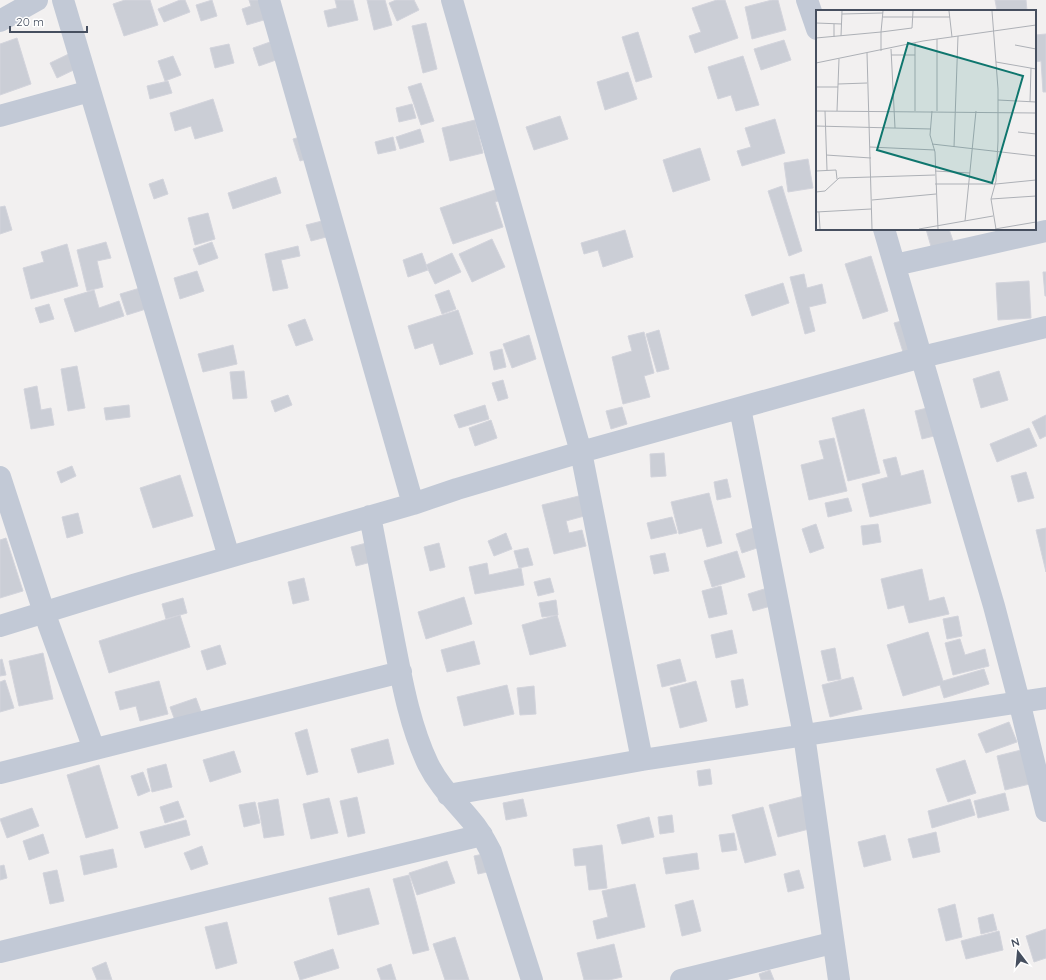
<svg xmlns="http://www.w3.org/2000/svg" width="1046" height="980" font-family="Quicksand,sans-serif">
<rect width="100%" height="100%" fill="#f2f0f0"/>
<path fill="#cbced6" stroke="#d3d4dc" d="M 125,0 L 150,0 L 158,25 L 124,36 L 113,4 Z
M 180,0 L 185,0 L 190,12 L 164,22 L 158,9 Z
M 212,0 L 217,16 L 201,21 L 196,5 Z
M 249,0 L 272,0 L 277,16 L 247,25 L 242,9 L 251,6 Z
M 335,0 L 353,0 L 358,20 L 328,27 L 324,11 L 337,8 Z
M 367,0 L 385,0 L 392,25 L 374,30 Z
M 396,0 L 414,0 L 419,10 L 397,21 L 389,3 Z
M 717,0 L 725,0 L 738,38 L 695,53 L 689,36 L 701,32 L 692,8 Z
M 772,0 L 778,0 L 786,30 L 752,39 L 745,7 Z
M 995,0 L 1026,0 L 1027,11 L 997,11 Z
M 426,23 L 437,69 L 423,73 L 412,26 Z
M 638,32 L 652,77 L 636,82 L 622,37 Z
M 1046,34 L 1046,92 L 1043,92 L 1041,61 L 1035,62 L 1035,35 Z
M 17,38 L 31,84 L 0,95 L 0,44 Z
M 784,40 L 791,60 L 761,70 L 754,49 Z
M 270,42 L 276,60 L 259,66 L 253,48 Z
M 229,44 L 234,63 L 215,68 L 210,48 Z
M 79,49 L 86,64 L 57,78 L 50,63 Z
M 173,56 L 181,75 L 165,81 L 158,61 Z
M 743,56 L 759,105 L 736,111 L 731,95 L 718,99 L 708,67 Z
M 628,72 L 637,99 L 605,110 L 597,82 Z
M 168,81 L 172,93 L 150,99 L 147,86 Z
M 421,83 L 434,121 L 421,125 L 408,87 Z
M 213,99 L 223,131 L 195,139 L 191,126 L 175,131 L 170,113 Z
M 412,104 L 416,118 L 399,122 L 396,108 Z
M 560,116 L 568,139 L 534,150 L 526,127 Z
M 775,119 L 785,153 L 742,166 L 737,151 L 751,147 L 745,128 Z
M 475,120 L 483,153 L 450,161 L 442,128 Z
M 420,129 L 424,142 L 400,149 L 396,137 Z
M 307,135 L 313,157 L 300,161 L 293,139 Z
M 393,137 L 396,150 L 378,154 L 375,142 Z
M 700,148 L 710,180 L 673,192 L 663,160 Z
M 808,159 L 813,188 L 788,192 L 784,163 Z
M 276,177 L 281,193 L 233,209 L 228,193 Z
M 163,179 L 168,194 L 154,199 L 149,184 Z
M 782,186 L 802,251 L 789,256 L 768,191 Z
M 504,187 L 508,198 L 495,202 L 503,227 L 453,244 L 440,208 Z
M 5,206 L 12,230 L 0,234 L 0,207 Z
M 208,213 L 215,239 L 195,245 L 188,218 Z
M 330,219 L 334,235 L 311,241 L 306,225 Z
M 926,229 L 949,229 L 954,244 L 932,250 Z
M 625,230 L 633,257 L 603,267 L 598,250 L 584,254 L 581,243 Z
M 492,239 L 505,267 L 472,282 L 459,254 Z
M 106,242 L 111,258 L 97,261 L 103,287 L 87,291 L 77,250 Z
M 212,242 L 218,258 L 199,265 L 193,249 Z
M 67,244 L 78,286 L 31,299 L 23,268 L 44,262 L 41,252 Z
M 298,246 L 300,256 L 281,260 L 288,288 L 273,291 L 265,254 Z
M 422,253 L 428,270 L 408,277 L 403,260 Z
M 452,253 L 461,272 L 435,284 L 426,265 Z
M 871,256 L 888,311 L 863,319 L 845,264 Z
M 197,271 L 204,291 L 180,299 L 174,278 Z
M 1043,272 L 1046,272 L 1046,296 L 1045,296 Z
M 804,274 L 807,288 L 822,284 L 826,303 L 809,307 L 815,331 L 805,334 L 790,277 Z
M 1029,281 L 1031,318 L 998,320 L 996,283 Z
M 783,283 L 789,303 L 752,316 L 745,295 Z
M 140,288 L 146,309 L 127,315 L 120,294 Z
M 94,290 L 99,308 L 119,301 L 124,316 L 75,332 L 64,299 Z
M 449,290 L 456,309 L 442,314 L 435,295 Z
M 49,304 L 54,319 L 40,323 L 35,308 Z
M 458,310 L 473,354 L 440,365 L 433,343 L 415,349 L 408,326 Z
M 305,319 L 313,340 L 296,346 L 288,325 Z
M 909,319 L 917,348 L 903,352 L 894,323 Z
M 659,330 L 669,369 L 657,372 L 646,334 Z
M 644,332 L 654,373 L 644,376 L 650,397 L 623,404 L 612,357 L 632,351 L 628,336 Z
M 529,335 L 536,359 L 512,368 L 503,344 Z
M 233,345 L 237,364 L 203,372 L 198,354 Z
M 502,349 L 506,367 L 494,370 L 490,352 Z
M 77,366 L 85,408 L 68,411 L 61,369 Z
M 244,371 L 247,398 L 233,399 L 230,372 Z
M 999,371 L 1008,400 L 981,408 L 973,379 Z
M 503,380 L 508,398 L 498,401 L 492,383 Z
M 37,386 L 41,410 L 51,408 L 54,425 L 31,429 L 24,389 Z
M 288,395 L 292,405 L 275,412 L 271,401 Z
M 129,405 L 130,417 L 106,420 L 104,408 Z
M 485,405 L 489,419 L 459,428 L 454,415 Z
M 622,407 L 627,424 L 611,429 L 606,411 Z
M 931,407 L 938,435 L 922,439 L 915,411 Z
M 864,409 L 880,473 L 848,481 L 832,418 Z
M 1046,415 L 1046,436 L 1040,439 L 1032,422 Z
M 491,420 L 497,438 L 475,446 L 469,428 Z
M 1029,428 L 1037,446 L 997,462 L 990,444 Z
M 834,438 L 847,491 L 809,500 L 801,465 L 824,459 L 819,441 Z
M 664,453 L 666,476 L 651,477 L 650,454 Z
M 896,457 L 901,476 L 923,470 L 931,503 L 870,517 L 862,484 L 888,477 L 883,460 Z
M 72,466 L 76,476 L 61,483 L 57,472 Z
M 1026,472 L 1034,498 L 1018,502 L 1011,476 Z
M 180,475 L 193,516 L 153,528 L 140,488 Z
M 727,479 L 731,497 L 717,500 L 714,482 Z
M 709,493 L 722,543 L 707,547 L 702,528 L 679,534 L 671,502 Z
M 583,495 L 588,515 L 566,521 L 569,533 L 582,530 L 586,546 L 554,554 L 542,505 Z
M 848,498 L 852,511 L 828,517 L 825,503 Z
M 78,513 L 83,533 L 67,538 L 62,517 Z
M 672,517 L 677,533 L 651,539 L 647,523 Z
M 765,524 L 772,543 L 742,553 L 736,534 Z
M 816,524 L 824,548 L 810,553 L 802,529 Z
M 878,524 L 881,542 L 863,545 L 861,526 Z
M 1046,528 L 1046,572 L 1036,530 Z
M 506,533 L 512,549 L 494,556 L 488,541 Z
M 6,538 L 23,591 L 0,598 L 0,540 Z
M 374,541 L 379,560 L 356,566 L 351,547 Z
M 439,543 L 445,567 L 430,571 L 424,547 Z
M 528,548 L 533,565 L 519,568 L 514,551 Z
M 737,551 L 745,577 L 712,587 L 704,561 Z
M 665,553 L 669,571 L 654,574 L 650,556 Z
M 487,563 L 489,575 L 521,568 L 524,585 L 475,594 L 469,567 Z
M 922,569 L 929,601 L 944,597 L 949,614 L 909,623 L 904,605 L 888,609 L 881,579 Z
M 304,578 L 309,600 L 293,604 L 288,582 Z
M 550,578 L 554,592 L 538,596 L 534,582 Z
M 777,585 L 782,603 L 753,611 L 748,594 Z
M 721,586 L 727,614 L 709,618 L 702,591 Z
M 464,597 L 472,624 L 426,639 L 418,612 Z
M 183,598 L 187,613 L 166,619 L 162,604 Z
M 556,600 L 558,615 L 542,617 L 539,603 Z
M 180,615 L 190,647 L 109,673 L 99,641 Z
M 557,615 L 566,646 L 530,655 L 522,625 Z
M 958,616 L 962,636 L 947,639 L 943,619 Z
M 732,630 L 737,653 L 716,658 L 711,635 Z
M 928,632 L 943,681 L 984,669 L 989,684 L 944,698 L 940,685 L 903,696 L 887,645 Z
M 960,639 L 965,655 L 985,649 L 989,666 L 953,675 L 945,643 Z
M 474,641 L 480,664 L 447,672 L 441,650 Z
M 220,645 L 226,664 L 207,670 L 201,651 Z
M 835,648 L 841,679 L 828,681 L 821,651 Z
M 43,653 L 53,699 L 19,706 L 9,661 Z
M 2,659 L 6,675 L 0,676 L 0,660 Z
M 680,659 L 686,681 L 662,687 L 657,665 Z
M 853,677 L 862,709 L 830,717 L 822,685 Z
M 743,679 L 748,705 L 736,708 L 731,681 Z
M 5,680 L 14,708 L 0,712 L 0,682 Z
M 159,681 L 168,714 L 140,721 L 136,706 L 120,710 L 115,692 Z
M 696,681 L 707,721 L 680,728 L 670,688 Z
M 507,685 L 514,714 L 464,726 L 457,697 Z
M 534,686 L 536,714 L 520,715 L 517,688 Z
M 196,698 L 203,717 L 177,726 L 170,707 Z
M 1009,722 L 1017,742 L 986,753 L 978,734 Z
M 307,729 L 318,772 L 307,775 L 295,733 Z
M 388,739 L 394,764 L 358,773 L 351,749 Z
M 1025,749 L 1034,783 L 1005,790 L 997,756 Z
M 234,751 L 241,772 L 210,782 L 203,760 Z
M 965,760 L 976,793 L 948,802 L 936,769 Z
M 166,764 L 172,787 L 152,792 L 147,769 Z
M 99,765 L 118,828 L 86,838 L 67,775 Z
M 710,769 L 712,784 L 699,786 L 697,771 Z
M 143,772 L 150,791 L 138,796 L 131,776 Z
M 816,793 L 809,829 L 778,837 L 769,805 Z
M 1005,793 L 1009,810 L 978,818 L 974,801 Z
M 357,797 L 365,833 L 348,837 L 340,801 Z
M 329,798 L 338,833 L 311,839 L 303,804 Z
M 278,799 L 284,835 L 264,838 L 258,803 Z
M 523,799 L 527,816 L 506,820 L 503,803 Z
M 970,799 L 975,815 L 932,828 L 928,811 Z
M 178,801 L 184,817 L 165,823 L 160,807 Z
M 255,802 L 260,823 L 244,827 L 239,805 Z
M 763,807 L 776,855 L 745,863 L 732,815 Z
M 32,808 L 39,826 L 7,838 L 0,819 Z
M 672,815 L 674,832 L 660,834 L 658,817 Z
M 649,817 L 654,837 L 622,844 L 617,825 Z
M 186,820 L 190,835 L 145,848 L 140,832 Z
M 936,832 L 940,852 L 913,858 L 908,839 Z
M 734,833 L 737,850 L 722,852 L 719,835 Z
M 43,834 L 49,853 L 29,860 L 23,841 Z
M 885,835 L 891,860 L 864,867 L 858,842 Z
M 602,845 L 607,888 L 589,890 L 586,865 L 575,866 L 573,849 Z
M 202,846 L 208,864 L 191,870 L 184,853 Z
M 113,849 L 117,867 L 84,875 L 80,856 Z
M 497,851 L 501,869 L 478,874 L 474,856 Z
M 697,853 L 699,869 L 666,874 L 663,858 Z
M 447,861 L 455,883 L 417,895 L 409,873 Z
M 4,865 L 7,878 L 0,880 L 0,866 Z
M 57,870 L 64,901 L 50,904 L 43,873 Z
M 799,870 L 804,888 L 788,892 L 784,874 Z
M 409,875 L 429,950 L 413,954 L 393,879 Z
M 635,884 L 645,927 L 597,939 L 593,921 L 608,917 L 602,891 Z
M 369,888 L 379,924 L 338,935 L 329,898 Z
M 693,900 L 701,931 L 682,936 L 675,905 Z
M 955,904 L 962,937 L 946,941 L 938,909 Z
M 993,914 L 997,930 L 981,934 L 978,918 Z
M 227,922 L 237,963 L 216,969 L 205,927 Z
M 1046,929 L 1046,958 L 1034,962 L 1026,936 Z
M 999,931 L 1003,950 L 966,959 L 961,941 Z
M 455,937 L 469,980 L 445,980 L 433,944 Z
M 614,944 L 622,977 L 609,980 L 584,980 L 577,953 Z
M 333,949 L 339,968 L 300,980 L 294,962 Z
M 106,962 L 112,980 L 97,980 L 92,968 Z
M 391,964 L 396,980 L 381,980 L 377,969 Z
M 770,970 L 774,980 L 761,980 L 759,974 Z"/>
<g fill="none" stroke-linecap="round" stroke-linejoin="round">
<path stroke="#c2c9d6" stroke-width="22" d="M 63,0 L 229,557
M 269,0 L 413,504
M 452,0 L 581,452 L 642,760
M 807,0 L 817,29
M 0,21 L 37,0
M 0,116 L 90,91
M 884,229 L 994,606 L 1019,701 L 1046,811
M 895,265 L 1046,231
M 740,408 L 804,735 L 839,980
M 0,477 L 44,612 L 94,749
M 370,516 C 378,558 386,599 394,641 C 402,682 410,726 428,764 C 439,786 454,800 470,819 C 479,829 485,840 491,852 L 532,980
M 0,626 L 133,585 L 413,504 L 457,489 L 581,452 L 922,357 L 1046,327
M 0,773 L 401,672
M 448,795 L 642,760 L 1046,698
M 0,952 L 482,835
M 681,980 L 832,943"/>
</g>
<g transform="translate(816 10)">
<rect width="220" height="220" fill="#f2f0f0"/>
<path fill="none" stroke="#adb0b6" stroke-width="1" d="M 133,1 L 136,27M 176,1 L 182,79 L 182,131 L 180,171 L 175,189 L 180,219M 26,4 L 67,3M 67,7 L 134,7M 0,13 L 26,14M 25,26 L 26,1M 18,27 L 18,14M 0,28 L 65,22 L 67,1M 121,29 L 121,101M 99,33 L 99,101M 199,35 L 220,39M 75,39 L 79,118M 65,41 L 65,22 L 96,18 L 97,1M 51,43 L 56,219M 75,45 L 99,45M 180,52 L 220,59M 0,53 L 107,31 L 220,15M 22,74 L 51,73M 0,77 L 22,77M 182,90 L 220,92M 214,92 L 215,58M 0,101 L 220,103M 9,101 L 11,160M 21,101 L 23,49M 116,101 L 114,125 L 119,142 L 122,219M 0,116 L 115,119M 202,122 L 220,124M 116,134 L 220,146M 54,137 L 119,140M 138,137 L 142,26M 10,145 L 55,148M 0,161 L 20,160 L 21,169M 119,161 L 154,163M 119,174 L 180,174 L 220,170M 0,182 L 9,181 L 23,168 L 119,165M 175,189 L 220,186M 56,190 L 120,184M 0,202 L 55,199M 3,202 L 4,219M 149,211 L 160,101M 103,219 L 177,206M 179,219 L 220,212"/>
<path fill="#0f766e" fill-opacity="0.15" stroke="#0f766e" stroke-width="2" d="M 92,33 L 207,66 L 176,173 L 61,140 Z"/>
<rect width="220" height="220" fill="none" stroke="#464f5f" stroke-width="2"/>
</g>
<g transform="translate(1018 952) rotate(344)" stroke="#ffffff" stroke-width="3" paint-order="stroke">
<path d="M0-3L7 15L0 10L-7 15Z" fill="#464f5f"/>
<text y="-6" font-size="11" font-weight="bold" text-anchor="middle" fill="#464f5f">N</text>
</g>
<path d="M10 26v6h77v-6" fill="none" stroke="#464f5f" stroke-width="2"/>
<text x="16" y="26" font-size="12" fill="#464f5f" stroke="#ffffff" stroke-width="3" paint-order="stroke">20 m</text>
</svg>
